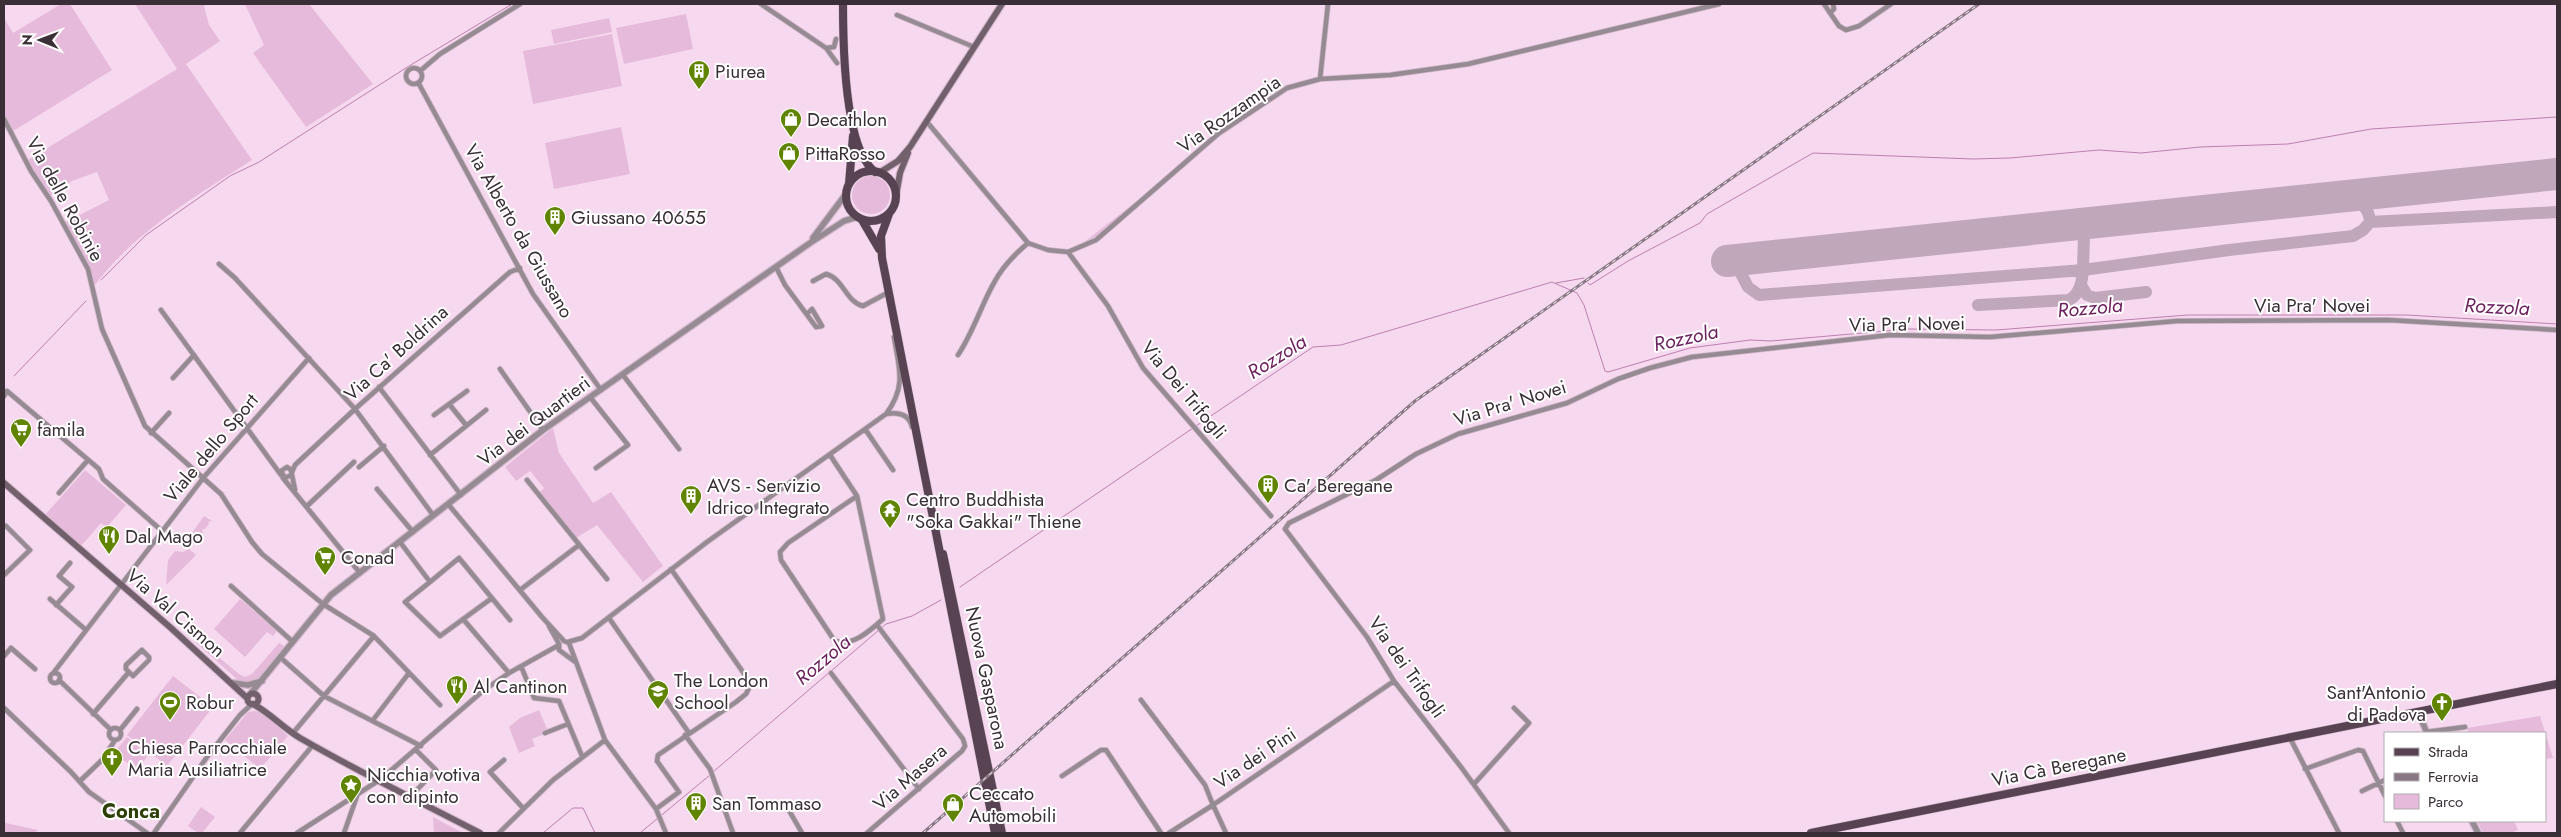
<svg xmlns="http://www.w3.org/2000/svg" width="2561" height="837" font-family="Jost,sans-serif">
<rect width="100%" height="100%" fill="#f7d9ef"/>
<path fill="#e6bada" d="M 61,4 L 70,4 L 112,70 L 10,133 L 4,118 L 4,18 L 13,33 Z
M 135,4 L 207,4 L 204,6 L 209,25 L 220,41 L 186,64 L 252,160 C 196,196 131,234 92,289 L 84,261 L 62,224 L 109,200 L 97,172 L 72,181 L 48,198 L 26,161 L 177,69 Z
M 245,4 L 309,4 L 373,84 L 306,127 L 253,53 L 264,45 Z
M 686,14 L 693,49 L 624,64 L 616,28 Z
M 609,18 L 612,32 L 554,44 L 551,30 Z
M 612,34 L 622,86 L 533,104 L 523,51 Z
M 621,127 L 630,174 L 554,189 L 545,143 Z
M852 195a19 19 0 1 1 38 0a19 19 0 1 1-38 0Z
M 1156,186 L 1100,234 L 1083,243 Z
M 553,428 L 559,453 L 593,503 L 611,492 L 663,566 L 643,582 L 597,525 L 576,538 L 539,493 L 544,488 L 530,471 L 516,481 L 505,467 Z
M 85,470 L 126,505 L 107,527 L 101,523 L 81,546 L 46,514 Z
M 204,516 L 212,521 L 208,522 L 209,524 L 205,529 L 202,529 L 203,532 L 198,538 L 195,538 L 196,541 L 193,545 L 187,540 Z
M 189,549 L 196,555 L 166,585 L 168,560 L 175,551 L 183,552 Z
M 240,599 L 277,631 L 273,636 L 267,632 L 245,657 L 214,629 Z
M 197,639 L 239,674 L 245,677 L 252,674 L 279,643 L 284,646 C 272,662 261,688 238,680 L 195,642 Z
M 173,676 L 213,707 L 167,766 L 127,735 Z
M 539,710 L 547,729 L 543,731 L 544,734 L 532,739 L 535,746 L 519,753 L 509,727 L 520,718 Z
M 254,711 L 261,712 L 288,736 L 260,769 L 225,740 L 248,712 Z
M 2540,716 L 2553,758 L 2545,759 L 2545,733 L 2468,733 L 2467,728 Z
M 127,737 L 149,754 L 137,770 L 114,753 Z
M 201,807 L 215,817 L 202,833 L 198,833 L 188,826 Z
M 433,817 L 463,833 L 434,833 Z
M 2477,821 L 2514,821 L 2518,830 L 2511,833 L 2483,833 Z
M 4,822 L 6,823 L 38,830 L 34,833 L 4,833 Z"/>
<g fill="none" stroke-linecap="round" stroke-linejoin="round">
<path stroke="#bd7fae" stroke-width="1" d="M 101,280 L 146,235 L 230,176 L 259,162 L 409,66 L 512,4
M 1556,283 L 1584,278
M 1588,283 L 1590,285 L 1628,261 L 1700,223 L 1707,214 L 1813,153 L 1973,159 L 2010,158 L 2099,150 L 2141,153 L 2200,147 L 2288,144 L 2371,129 L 2557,117
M 14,376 L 86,301
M 1196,426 L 1313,347 L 1341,345 L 1552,282 L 1577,293 L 1584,305 L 1605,371 L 1608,372 L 1690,348 L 1750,340 L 1771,341 L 1909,329 L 1996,330 L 2188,315 L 2407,315 L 2557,324
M 960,587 L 1193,428
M 713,772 L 886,624 L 912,616 L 941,600
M 543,833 L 573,808 L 583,808 L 595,833
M 640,833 L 710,775"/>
<path stroke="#c0a8ba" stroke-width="12" d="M 2350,196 C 2361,202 2369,208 2370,222
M 2069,225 L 2084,234
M 1741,260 L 1738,268 L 1748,287 L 1759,295 L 2083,270 L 2084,234 L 2096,222
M 2081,285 L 2087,295 L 2095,298 L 2146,292
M 1978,305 L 2069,300 C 2080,294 2082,282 2083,270 L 2229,250 L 2353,236 L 2363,230 L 2370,222 L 2557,212"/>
<path stroke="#c0a8ba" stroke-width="32" d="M 1727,261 L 2557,174"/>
<g stroke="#d1b7ca" stroke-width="6">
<path id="minor" d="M 761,4 L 826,48 L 837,63
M 1824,4 L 1839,26 L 1846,30 L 1859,26 L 1891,4
M 1830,13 L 1834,9 L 1833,4
M 897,15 L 974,47
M 826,48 L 834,47 L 836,39
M406 76a8 8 0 1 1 16 0a8 8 0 1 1-16 0Z
M 420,71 L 440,54 L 520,4
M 1320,79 L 1328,4
M 419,84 L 533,294 L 601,390
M 4,119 L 31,171 L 51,201 L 88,269 L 102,329 L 145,426 L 221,494 L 252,542 L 262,554 L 323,604 L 374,636 L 440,705
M 927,122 L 1028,243 L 1048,250 L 1068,252 L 1096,240 L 1218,134 L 1287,88 L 1320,79 L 1390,75 L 1468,64 L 1719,4
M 1068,252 L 1108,306 L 1143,368 L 1271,516
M 219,264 L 235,278 L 355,409 L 433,515
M 776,267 L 785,285 L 816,327 L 822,326 L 812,309 L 807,314
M 813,281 L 826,274 C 843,278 846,302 863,306 L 889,292
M 161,310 L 281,475
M 958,355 C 974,331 981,305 995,281 C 1003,266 1015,254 1028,243
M 500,369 L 543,430
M 623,375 L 679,449
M 173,378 L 194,355
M 379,387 L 461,495
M 4,396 L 7,391 L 99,469 L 103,479 L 162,531
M 590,397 L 628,445 L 596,468
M 449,404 L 466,425
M 886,414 C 898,412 909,414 912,427
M 434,415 L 467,391
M 865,429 L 893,470
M 151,433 L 169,413
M 430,455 L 486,410
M 830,455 L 857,496 L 883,619 C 871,630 850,649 834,640 L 781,560 L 780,552 L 788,543 L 857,496
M 359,467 L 384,446
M 292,472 L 295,465 L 355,409 L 510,272 L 520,268
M 291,475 L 285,478 L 281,471 L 287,467 L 291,470 L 295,490
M 283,478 L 360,573
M 527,480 L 607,579
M 377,489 L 413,532
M 59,493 L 88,460
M 448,504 L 542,617 L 564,641 L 569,643 L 605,740 L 656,809 L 666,833
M 307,506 L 354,462
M 400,542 L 430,582 L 405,602 L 440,636 L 492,598
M 4,575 L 30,550 L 6,526
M 430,582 L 459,558 L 510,620
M 231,586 L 293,642
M 520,590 L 579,545
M 50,599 L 86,630
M 56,605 L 72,587 L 59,576 L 70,563
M 609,618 L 689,733
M 463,619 L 509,673
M 549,626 L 559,644
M 568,642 L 582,638 L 707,542 L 886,414 C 907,386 899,368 894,337
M 559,644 L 559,650 L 574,661
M 4,656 L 11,648 L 35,669
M 281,658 L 324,696 L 421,746
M 521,666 L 534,698 L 559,701 L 582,756
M 54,672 L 204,477 L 309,358
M50 678a5 5 0 1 1 10 0a5 5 0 1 1-10 0Z
M 831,673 L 919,789
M 59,680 L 111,730
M 1141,700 L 1205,785 L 1213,805 L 1394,681
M 4,708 L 71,772 L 89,792 L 147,833
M 93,714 L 129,672 L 133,676 L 149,660 L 149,657 L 142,650 L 126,665 L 126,669 L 129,672
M 373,720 L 409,673
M109 734a6 6 0 1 1 12 0a6 6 0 1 1-12 0Z
M 120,730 L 137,709
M 2426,732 L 2465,727
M 293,733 L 374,636
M 545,733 L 568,724
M 685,735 L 710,769 L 733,833
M 2290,738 L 2339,833
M 504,760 L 490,772 L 523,808
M 2305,769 L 2358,750 L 2363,751 L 2385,796
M 1062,776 L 1101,750 L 1106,750 L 1161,833
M 80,781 L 103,759 L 115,740
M 1474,784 L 1529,723 L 1514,708
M 2362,791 L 2385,780
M 410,797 L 436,770 L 416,750
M 787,807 L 802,833
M 656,809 L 679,792 L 657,761 L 658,755 L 736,702 L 746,694 L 750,686 L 745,675 L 671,569
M 2397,821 L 2403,833
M 154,833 L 207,757 L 240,715 L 252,704
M 240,833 L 313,745
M 297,833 L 381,779 L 484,690 L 509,673 L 559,645
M 344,833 L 357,796
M 499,833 L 553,780 L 605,740
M 867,833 L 962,751 L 965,746 L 963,739 L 877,625
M 1169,833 L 1213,805 L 1226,833
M 1509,833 L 1461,767 L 1394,681 L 1367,637 L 1285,529 L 1289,523 L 1376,480 L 1416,454 L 1458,434 L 1567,403 L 1618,379 L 1650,368 L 1692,357 L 1890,335 L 1990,337 L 2177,321 L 2388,320 L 2557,330"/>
</g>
<g stroke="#d1b7ca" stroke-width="8">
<path id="tertiary" d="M 813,238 L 846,194
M 233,683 L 248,685 L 262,681
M 251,693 L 331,595 L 543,430 L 810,243 L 844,221 L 857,217
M 2418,712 L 2427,733
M 2472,821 L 2478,833"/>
</g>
<g stroke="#d1b7ca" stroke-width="8">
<path id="secondary" d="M 879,173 L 898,161 L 910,147 L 1002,4
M 896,196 L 900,173 L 908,153
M 4,483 L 171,628 L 247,698
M247.5 699a5.5 5.5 0 1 1 11 0a5.5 5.5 0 1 1-11 0Z
M 253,704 C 270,713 283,728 300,738 C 359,772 420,802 480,833"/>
</g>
<g stroke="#d1b7ca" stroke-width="9">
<path id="primary" d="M 843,4 C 843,42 844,148 875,172
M846 196a25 25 0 1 1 50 0a25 25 0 1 1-50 0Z
M 849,184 L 853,136
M 889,214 L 881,236 L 882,258 L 995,833
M 862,220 L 879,249
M 943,554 L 1002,833
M 1811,833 L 2557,684"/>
</g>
<use href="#minor" stroke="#978b93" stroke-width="4.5"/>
<use href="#tertiary" stroke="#978b93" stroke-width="5.5"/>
<use href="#secondary" stroke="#72606d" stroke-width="6"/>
<use href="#primary" stroke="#584352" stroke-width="8"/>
<g stroke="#8a7785" stroke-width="3">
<path id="rail" d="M 923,833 L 1415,401 L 1979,4"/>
</g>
<use href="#rail" stroke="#fff" stroke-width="1" stroke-dasharray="4" stroke-linecap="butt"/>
</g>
<defs>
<g id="building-pin" transform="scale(1.125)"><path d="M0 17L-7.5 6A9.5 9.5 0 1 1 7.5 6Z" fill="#618400" stroke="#fff"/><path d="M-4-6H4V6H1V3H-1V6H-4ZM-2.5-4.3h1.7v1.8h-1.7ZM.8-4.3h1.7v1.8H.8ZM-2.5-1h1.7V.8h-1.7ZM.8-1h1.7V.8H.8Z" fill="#fff"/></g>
<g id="shop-pin" transform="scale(1.125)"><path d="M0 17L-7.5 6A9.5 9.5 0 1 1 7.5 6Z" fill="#618400" stroke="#fff"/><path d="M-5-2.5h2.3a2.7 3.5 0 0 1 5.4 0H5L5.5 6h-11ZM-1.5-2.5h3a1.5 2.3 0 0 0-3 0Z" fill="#fff"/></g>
<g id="supermarket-pin" transform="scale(1.125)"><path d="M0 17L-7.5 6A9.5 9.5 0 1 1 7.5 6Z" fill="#618400" stroke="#fff"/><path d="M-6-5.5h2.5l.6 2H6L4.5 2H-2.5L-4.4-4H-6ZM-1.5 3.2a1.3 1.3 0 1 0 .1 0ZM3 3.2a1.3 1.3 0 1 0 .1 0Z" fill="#fff"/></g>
<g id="temple-pin" transform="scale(1.125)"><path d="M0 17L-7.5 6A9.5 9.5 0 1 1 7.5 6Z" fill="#618400" stroke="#fff"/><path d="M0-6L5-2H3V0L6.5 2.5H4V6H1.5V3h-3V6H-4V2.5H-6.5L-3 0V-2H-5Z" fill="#fff"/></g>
<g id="restaurant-pin" transform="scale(1.125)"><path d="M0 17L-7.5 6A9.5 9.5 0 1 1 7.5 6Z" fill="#618400" stroke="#fff"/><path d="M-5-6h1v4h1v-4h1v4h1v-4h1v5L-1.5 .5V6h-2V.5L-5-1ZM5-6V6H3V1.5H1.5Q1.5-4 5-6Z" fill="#fff"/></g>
<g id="school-pin" transform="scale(1.125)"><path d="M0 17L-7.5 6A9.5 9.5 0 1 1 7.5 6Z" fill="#618400" stroke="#fff"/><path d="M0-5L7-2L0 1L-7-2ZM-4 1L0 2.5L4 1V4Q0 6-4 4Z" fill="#fff"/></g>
<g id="stadium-pin" transform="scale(1.125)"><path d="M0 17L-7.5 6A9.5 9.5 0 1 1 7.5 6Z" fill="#618400" stroke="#fff"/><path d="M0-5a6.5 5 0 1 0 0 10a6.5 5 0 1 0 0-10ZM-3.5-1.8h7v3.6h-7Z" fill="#fff"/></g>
<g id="church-pin" transform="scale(1.125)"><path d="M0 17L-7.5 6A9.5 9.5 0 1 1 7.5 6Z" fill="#618400" stroke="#fff"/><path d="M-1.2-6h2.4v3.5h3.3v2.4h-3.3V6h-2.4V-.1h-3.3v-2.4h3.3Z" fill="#fff"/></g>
<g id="sight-pin" transform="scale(1.125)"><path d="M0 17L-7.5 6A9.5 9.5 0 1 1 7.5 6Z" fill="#618400" stroke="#fff"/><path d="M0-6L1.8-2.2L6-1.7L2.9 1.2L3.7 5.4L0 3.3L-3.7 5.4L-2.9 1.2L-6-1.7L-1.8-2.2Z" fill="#fff"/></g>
</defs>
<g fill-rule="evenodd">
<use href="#building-pin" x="699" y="71"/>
<use href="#shop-pin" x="791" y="119"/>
<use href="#shop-pin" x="789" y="153"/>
<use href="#building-pin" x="555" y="217"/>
<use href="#supermarket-pin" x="21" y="429"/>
<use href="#building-pin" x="1268" y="485"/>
<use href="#building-pin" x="691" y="496"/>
<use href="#temple-pin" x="890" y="510"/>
<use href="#restaurant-pin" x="109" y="536"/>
<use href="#supermarket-pin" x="325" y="557"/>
<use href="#restaurant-pin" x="457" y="686"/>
<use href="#school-pin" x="658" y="691"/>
<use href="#stadium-pin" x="170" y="702"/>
<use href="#church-pin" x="2442" y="703"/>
<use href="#church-pin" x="112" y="758"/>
<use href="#sight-pin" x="351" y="785"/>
<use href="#building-pin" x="696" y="803"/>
<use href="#shop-pin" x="953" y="804"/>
</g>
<g text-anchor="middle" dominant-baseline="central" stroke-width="4" stroke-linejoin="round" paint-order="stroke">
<g font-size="19" fill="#3a2f37" stroke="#fff" text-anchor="start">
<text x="715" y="71">Piurea</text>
<text x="807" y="119">Decathlon</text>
<text x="805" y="153">PittaRosso</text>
<text x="571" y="217">Giussano 40655</text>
<text x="37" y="429">famila</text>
<text x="707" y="485">AVS - Servizio<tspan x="707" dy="22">Idrico Integrato</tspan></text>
<text x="1284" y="485">Ca' Beregane</text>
<text x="906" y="499">Centro Buddhista<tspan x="906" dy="22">"Soka Gakkai" Thiene</tspan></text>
<text x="125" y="536">Dal Mago</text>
<text x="341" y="557">Conad</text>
<text x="674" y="680">The London<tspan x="674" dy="22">School</tspan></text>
<text x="473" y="686">Al Cantinon</text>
<text x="2426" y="692" text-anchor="end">Sant'Antonio<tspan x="2426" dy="22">di Padova</tspan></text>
<text x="186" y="702">Robur</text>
<text x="128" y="747">Chiesa Parrocchiale<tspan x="128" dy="22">Maria Ausiliatrice</tspan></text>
<text x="367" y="774">Nicchia votiva<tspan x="367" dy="22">con dipinto</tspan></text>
<text x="969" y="793">Ceccato<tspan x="969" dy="22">Automobili</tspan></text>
<text x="712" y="803">San Tommaso</text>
</g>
<g font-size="19" fill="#3a2f37" stroke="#fff">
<text transform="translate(1229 114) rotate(-35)">Via Rozzampia</text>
<text transform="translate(65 199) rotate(61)">Via delle Robinie</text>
<text transform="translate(519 231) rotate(60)">Via Alberto da Giussano</text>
<text x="2312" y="305">Via Pra' Novei</text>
<text transform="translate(1907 324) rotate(-1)">Via Pra' Novei</text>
<text transform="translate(396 353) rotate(-42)">Via Ca' Boldrina</text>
<text transform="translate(1184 390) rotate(50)">Via Dei Trifogli</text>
<text transform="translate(1510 403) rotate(-17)">Via Pra' Novei</text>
<text transform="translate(534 421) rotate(-37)">Via dei Quartieri</text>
<text transform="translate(211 448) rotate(-50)">Viale dello Sport</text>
<text transform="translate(176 613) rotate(41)">Via Val Cismon</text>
<text transform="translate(1407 667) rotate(55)">Via dei Trifogli</text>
<text transform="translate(987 678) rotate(78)">Nuova Gasparona</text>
<text transform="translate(1255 758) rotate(-34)">Via dei Pini</text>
<text transform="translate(2059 767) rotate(-11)">Via Cà Beregane</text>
<text transform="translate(910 777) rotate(-41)">Via Masera</text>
</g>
<g font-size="20" font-style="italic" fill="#6c215e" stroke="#fff">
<text transform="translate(2497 307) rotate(3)">Rozzola</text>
<text transform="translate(2090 308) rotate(-5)">Rozzola</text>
<text transform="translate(1686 338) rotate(-12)">Rozzola</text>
<text transform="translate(1277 357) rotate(-32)">Rozzola</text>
<text transform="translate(823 660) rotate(-40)">Rozzola</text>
</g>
<g font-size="20" font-weight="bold" fill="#2e3f08" stroke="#fff">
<text x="131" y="811">Conca</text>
</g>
</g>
<rect width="2561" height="837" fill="none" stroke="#3a2f37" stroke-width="10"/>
<rect x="2384" y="732" width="162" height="90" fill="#ffffff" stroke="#b0acaf"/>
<rect x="2394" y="748" width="25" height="8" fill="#584352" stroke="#b0acaf"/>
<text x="2428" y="757" font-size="15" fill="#3a2f37">Strada</text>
<rect x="2394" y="773" width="25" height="8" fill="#8a7785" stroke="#b0acaf"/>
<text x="2428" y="782" font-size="15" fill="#3a2f37">Ferrovia</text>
<rect x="2394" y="794" width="25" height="15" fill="#e6bada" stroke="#b0acaf"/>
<text x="2428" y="807" font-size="15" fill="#3a2f37">Parco</text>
<g transform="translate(40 40) rotate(271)" stroke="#ffffff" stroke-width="4" paint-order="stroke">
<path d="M0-4L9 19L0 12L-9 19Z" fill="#3a2f37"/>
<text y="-8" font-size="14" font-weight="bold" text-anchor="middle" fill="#3a2f37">N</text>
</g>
</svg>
